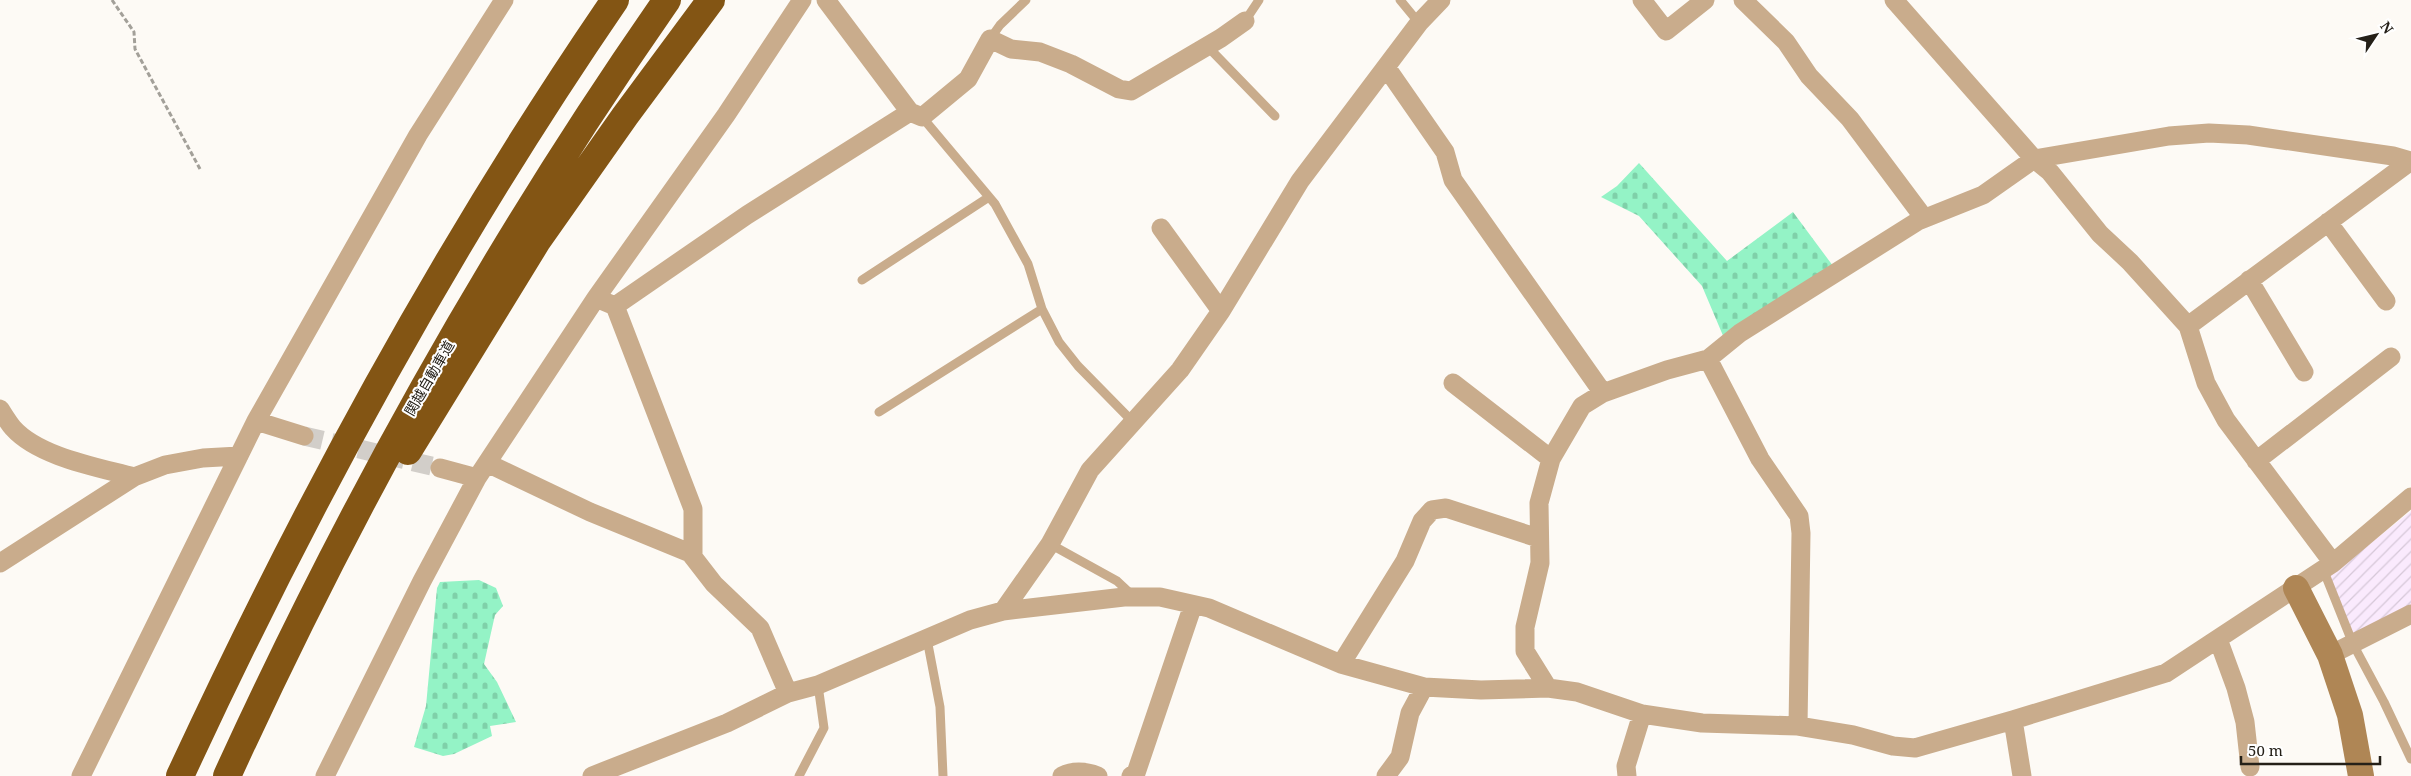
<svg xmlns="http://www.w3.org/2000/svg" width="2411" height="776" font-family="'Noto Serif','Noto Sans JP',serif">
<defs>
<pattern id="industrial-furrows" width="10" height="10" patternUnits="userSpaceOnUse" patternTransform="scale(1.25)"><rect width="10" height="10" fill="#faeafd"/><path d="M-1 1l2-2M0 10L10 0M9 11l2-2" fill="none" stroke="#d6c8d8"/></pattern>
<pattern id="cemetery-stones" width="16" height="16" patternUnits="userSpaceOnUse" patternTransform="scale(1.25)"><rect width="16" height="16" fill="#94f3c6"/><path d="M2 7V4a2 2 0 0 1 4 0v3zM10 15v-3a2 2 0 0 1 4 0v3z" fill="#7fd0a9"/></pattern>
</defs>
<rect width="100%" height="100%" fill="#fdfaf5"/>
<path fill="url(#industrial-furrows)" d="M 2411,511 L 2411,610 L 2364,635 L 2353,633 L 2330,576 Z"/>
<path fill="url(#cemetery-stones)" d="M 1639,163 L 1727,261 L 1793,212 L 1836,270 L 1724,338 L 1702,286 L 1639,216 L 1601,197 L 1617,186 Z
M 479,580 L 496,588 L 503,606 L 495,615 L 484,664 L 497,682 L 516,722 L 490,726 L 492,736 L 454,754 L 443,756 L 414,747 L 426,706 L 437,588 L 440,582 Z"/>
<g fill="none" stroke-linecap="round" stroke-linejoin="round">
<path stroke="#d2cec9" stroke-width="19" stroke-dasharray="19 9" stroke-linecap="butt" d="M 304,436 L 440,468"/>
<path stroke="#a3a099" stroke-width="3" stroke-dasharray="5 2.5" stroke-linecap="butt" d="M 112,0 L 134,32 L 135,49 L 200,169"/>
<path stroke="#c9ac8c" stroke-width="9" d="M 1400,0 L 1419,23
M 1245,21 L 1259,0
M 990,39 L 1000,25 L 1026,0
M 1207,46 L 1275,116
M 922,117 L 995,204 L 1028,264 L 1042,309 L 1059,342 L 1078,366 L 1133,422
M 862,280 L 989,197
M 879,412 L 1042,309
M 1050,544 L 1117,581 L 1132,595
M 2323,569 L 2353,644 L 2384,702 L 2411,759
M 927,639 L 940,707 L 943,776
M 799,776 L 824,728 L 818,685"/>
<path stroke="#c9ac8c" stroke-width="19" d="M 826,0 L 910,112 L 922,117 L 968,79 L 990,39 L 1011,49 L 1040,52 L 1071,64 L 1119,89 L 1131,91 L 1221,38 L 1245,21
M 1642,0 L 1666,31 L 1705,0
M 1743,0 L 1786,42 L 1809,76 L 1850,119 L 1924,218
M 1894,0 L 2034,159 L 2050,172 L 2100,234 L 2130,262 L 2188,326 L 2206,383 L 2226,420 L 2333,563
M 1386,67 L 1445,152 L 1453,180 L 1603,393
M 2328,222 L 2386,301
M 1161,228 L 1221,311
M 2249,280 L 2304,372
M 596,298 L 615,306 L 747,215 L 910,112
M 615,306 L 693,509 L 693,557
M 2188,326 L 2411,161
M 1708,359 L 1760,459 L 1799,516 L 1801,533 L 1798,726
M 1453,383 L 1551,459
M 0,409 C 4,415 8,422 13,428 C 39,457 97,467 134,477
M 256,421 L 304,436
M 2256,461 L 2391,357
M 487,463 L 590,512 L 690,553 L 714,584 L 760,628 L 788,693
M 440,468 L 477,478
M 0,563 L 134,477 L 165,465 L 203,458 L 239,456
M 1003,611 L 1050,544 L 1090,470 L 1180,370 L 1221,311 L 1300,181 L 1419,23 L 1441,0
M 2218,639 L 2236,688 L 2245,722 L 2250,767
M 2330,655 L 2411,614
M 1341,664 L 1405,561 L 1422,521 L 1432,510 L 1446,508 L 1538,538
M 1548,688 L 1525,651 L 1525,627 L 1540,563 L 1539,503 L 1551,459 L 1582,406 L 1603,393 L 1667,370 L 1708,359 L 1740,333 L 1918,221 L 1983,195 L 2034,159 L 2169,136 L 2209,133 L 2248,135 L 2393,156 L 2411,161
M 2013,720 L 2022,776
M 81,776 L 256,421 L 418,135 L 504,0
M 325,776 L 422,581 L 477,478 L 596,298 L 726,115 L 802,0
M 592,776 L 727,723 L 788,693 L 818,685 L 970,620 L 1003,611 L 1124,597 L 1160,597 L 1209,608 L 1341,664 L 1424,687 L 1481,690 L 1548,688 L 1577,692 L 1642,714 L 1702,723 L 1798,726 L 1853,735 L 1893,746 L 1915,748 L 2013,720 L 2166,673 L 2333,563 L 2411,497
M 1062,776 C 1074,770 1085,771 1098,776
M 1131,776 L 1136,773 L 1193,605
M 1386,776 L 1400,757 L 1410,713 L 1424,687
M 1627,776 L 1626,766 L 1642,714"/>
<path stroke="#af8655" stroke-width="26" d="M 2296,588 L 2330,655 L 2350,715 L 2361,776"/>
<path stroke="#835514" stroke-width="28" d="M 408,451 L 537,241 L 625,116 L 711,0
M 180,776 C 305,506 447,245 615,0
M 227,776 C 351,505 496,245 667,0"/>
</g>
<g text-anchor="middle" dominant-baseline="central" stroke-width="4" stroke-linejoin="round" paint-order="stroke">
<g font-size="14" fill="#252018" stroke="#fff">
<text transform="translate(429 378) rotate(-60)">関越自動車道</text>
</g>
</g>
<g transform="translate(2376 35) rotate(55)" stroke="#ffffff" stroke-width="4" paint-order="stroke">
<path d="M0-4L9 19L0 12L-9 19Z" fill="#252018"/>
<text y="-8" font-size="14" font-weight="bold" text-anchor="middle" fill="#252018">N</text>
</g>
<path d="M2241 756v8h139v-8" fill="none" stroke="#252018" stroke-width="2.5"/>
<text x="2248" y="756" font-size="15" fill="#252018" stroke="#ffffff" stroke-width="4" paint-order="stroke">50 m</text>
</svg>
